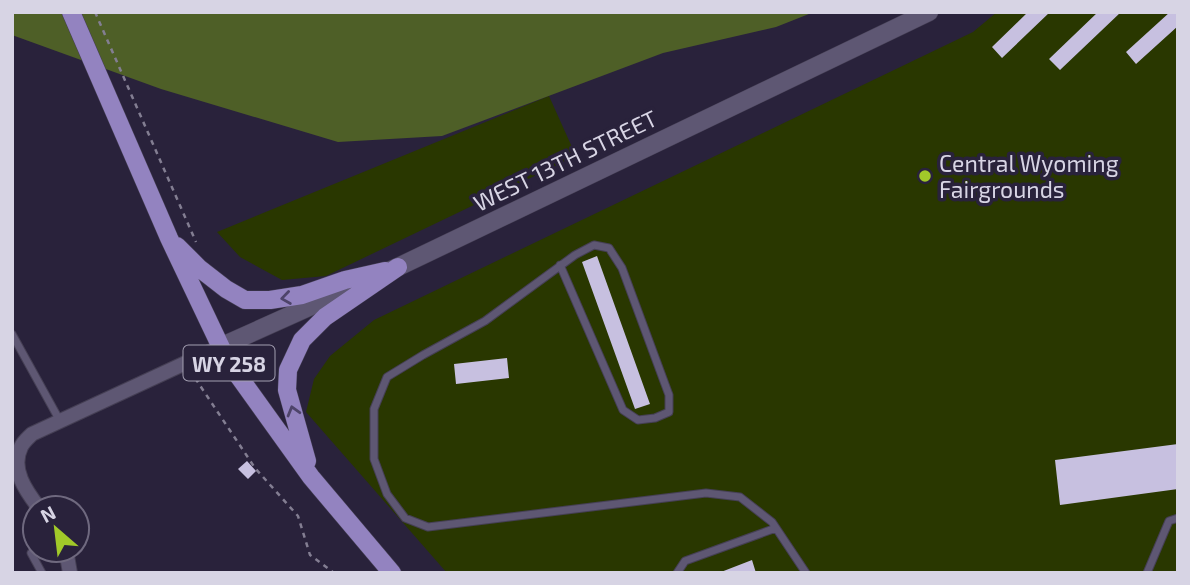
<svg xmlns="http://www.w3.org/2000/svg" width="1190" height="585" font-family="'Exo 2',sans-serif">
<rect width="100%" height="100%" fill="#29223b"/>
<path fill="#293700" d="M 997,12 L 1178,12 L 1178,573 L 447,573 L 306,412 L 314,379 L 330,356 L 374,320 L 973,32 Z
M 549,96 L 576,156 L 326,276 L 282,280 L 240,257 L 217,232 Z"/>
<path fill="#4e5f27" d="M 12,12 L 814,12 L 776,27 L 663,53 L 442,136 L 338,142 L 161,89 L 12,35 Z"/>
<path fill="#c7c0e0" d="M 1028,12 L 1050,12 L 1002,58 L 992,47 Z
M 1098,12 L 1121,12 L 1060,70 L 1049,59 Z
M 1170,12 L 1178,12 L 1178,26 L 1136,64 L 1126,52 Z
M 597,256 L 650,404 L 635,409 L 582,262 Z
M 507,358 L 509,378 L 456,384 L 454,364 Z
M 1178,444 L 1178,489 L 1060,505 L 1055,460 Z
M 247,461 L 256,471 L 248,479 L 238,469 Z
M 752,560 L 756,573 L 721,573 L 721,572 Z"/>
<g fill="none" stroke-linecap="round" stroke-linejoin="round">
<g stroke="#453f54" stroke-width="9">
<path id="service" d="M 560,265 L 623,410 L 638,420 L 655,418 L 669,412 L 669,395 L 622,268 L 609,248 L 594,245 L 575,255 L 485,321 L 423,355 L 387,377 L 374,409 L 374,459 L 387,494 L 405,518 L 428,527 L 706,493 L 740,497 L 772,522 L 806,573
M 12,334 L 60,421
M 31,553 L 42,573
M 677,573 L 685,561 L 776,528
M 1147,573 L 1169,521 L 1178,518"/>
</g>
<g stroke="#453f54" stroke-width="16">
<path id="minor" d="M 39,508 C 26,491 10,469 21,447 C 23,442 28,438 32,434 L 220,347
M 66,550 L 70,573"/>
</g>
<g stroke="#453f54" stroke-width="19">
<path id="secondary" d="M 220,347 L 398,267 L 929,12"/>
</g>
<g stroke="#453f54" stroke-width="19">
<path id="primary" d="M 71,12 L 169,238 L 227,360 L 311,477 L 392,573
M 177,246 L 199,268 L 226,289 L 245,300 L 270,300 L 302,295 L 345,280 L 385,271
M 307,461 L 287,390 L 288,370 L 302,340 L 325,317 L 398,267"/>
</g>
<path stroke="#837e92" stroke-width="2.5" stroke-dasharray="5 5" stroke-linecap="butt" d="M 95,12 L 196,242
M 244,355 L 256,352 L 253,348
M 212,368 L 195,378 L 255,468 L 298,516 L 310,555 L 334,573"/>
<use href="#service" stroke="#5e5773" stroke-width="7"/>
<use href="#minor" stroke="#5e5773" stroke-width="14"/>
<use href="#secondary" stroke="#5e5773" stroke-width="18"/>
<use href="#primary" stroke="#9383c0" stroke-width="18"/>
</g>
<defs><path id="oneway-chevron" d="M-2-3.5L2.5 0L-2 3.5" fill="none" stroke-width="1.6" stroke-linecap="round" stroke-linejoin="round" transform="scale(1.75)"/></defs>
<g stroke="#4e446a">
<use href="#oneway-chevron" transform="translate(286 298) rotate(172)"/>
<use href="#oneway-chevron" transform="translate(293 411) rotate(-106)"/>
</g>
<circle fill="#a1c929" stroke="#29223b" stroke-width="2.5" cx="925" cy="176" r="7"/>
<g text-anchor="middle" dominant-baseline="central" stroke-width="7" stroke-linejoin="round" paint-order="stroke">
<rect fill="#29223b" stroke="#a39fb1" stroke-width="2" x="183.5" y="345.5" width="91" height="35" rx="5"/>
<g font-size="21" font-weight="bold" fill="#d7d4e4">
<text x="229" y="363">WY 258</text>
</g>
<g font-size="23" fill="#d7d4e4" stroke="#29223b">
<text transform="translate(565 160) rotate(-26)">WEST 13TH STREET</text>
</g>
<g font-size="23" fill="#d7d4e4" stroke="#29223b" text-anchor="start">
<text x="939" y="163">Central Wyoming<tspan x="939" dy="26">Fairgrounds</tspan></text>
</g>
</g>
<rect width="1190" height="585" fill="none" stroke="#d7d4e4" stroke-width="28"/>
<g transform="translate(56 529) rotate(332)"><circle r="33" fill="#29223b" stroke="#6f697f" stroke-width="2"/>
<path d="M0-5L12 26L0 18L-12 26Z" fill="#a1c929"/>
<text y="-10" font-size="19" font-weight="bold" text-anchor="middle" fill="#d7d4e4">N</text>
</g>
</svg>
